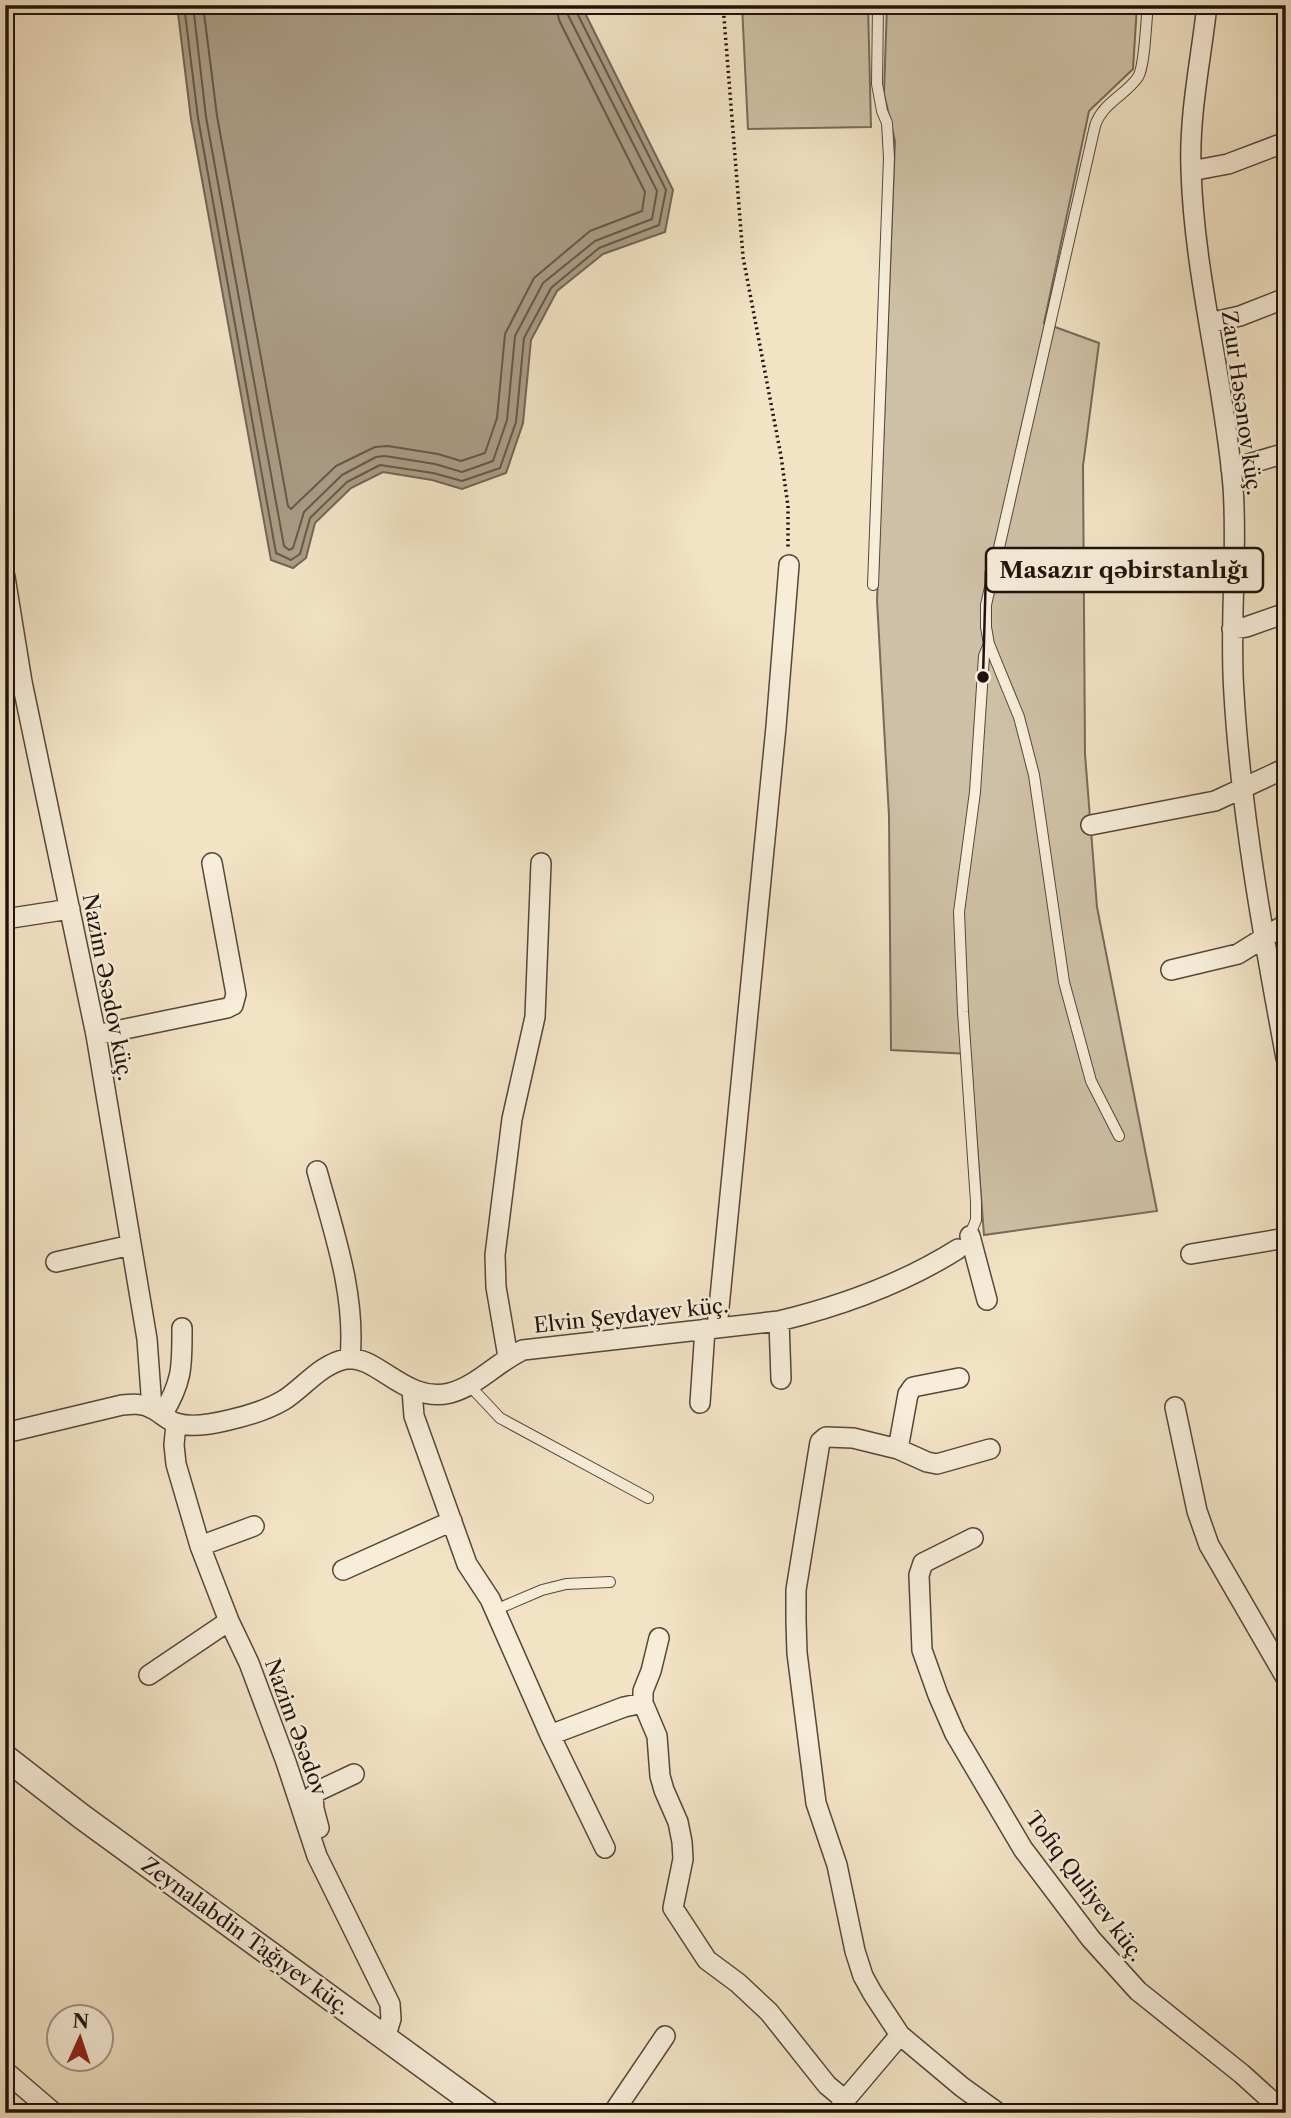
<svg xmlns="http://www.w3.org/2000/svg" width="1291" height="2118" font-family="'Libre Caslon Text',serif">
<rect width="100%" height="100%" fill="#f2e3c5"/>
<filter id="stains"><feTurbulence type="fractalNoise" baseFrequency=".00286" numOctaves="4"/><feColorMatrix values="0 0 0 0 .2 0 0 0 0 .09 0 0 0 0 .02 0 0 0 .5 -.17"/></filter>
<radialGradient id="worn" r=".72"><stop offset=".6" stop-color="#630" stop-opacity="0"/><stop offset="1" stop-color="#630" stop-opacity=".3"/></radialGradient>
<path fill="#cec0a6" stroke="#776a5a" stroke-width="2" d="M 742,5 L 868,5 L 871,127 L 748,129 Z
M 887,5 L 1137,5 L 1133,69 L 1089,111 L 1044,323 L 1099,343 L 1083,466 L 1085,754 L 1097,907 L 1157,1211 L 984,1235 L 970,1054 L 891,1050 L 889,816 L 877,600 L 895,141 L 884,94 Z"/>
<path fill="#ab9c86" stroke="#736556" stroke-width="2" d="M 177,5 L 581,5 L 673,190 L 665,232 L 603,254 L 557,291 L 531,340 L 523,423 L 506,473 L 462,489 L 432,480 L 383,472 L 351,488 L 315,523 L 306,558 L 293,568 L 271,560 L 191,119 Z"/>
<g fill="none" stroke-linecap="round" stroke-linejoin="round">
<path stroke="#66584a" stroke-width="2" d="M 184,5 L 198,118 L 276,553 L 291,560 L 300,554 L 310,518 L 347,482 L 380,465 L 433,473 L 462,481 L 500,468 L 516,422 L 524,338 L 551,288 L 599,248 L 659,225 L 666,190 L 576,11 L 575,5
M 193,5 L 206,117 L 284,546 L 289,550 L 293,548 L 304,512 L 342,475 L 376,457 L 385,456 L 435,464 L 462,472 L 493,461 L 507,420 L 515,336 L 543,283 L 595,241 L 652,219 L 657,191 L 568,15 L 566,5
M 203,5 L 217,116 L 288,506 L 291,509 L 336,466 L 375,447 L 388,446 L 438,454 L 461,461 L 485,453 L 497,418 L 505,334 L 534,278 L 590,231 L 642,211 L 645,192 L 559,20 L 556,5"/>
<g stroke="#54473b" stroke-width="12">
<path id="service" d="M 873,585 L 889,158 L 887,123 L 882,111 L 877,84 L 878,5
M 1119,1136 L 1091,1081 L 1064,982 L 1034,775 L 1019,717 L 989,644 L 986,627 L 986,605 L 1095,126 C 1102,103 1126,95 1138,77 C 1145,66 1146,20 1148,5
M 969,1237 L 976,1220 L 976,1202 L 963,1012 L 959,912 L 975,792 L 984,656 L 989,644
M 469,1385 L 500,1418 L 648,1498
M 495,1610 L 542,1590 L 566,1584 L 610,1582"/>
</g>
<g stroke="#54473b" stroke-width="22">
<path id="minor" d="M 1207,5 C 1201,60 1189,113 1191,169 C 1194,276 1224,380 1233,486 C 1238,555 1229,625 1234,694 C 1241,814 1264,940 1286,1058
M 1191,171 L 1228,164 L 1286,142
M 1209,323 L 1240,316 L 1286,298
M 1231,469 L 1286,453
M 5,577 L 22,682 L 96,1035 L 147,1339 L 152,1408
M 1232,629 L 1246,627 L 1286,613
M 1091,825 L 1215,801 L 1286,768
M 5,919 L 70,909
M 1171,970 L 1238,954 L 1286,924
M 96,1035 L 227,1008 L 233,1005 L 236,994 L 212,863
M 317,1171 C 334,1233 356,1294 350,1359
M 970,1236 L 987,1300
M 1191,1254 L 1286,1238
M 56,1262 L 131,1245
M 779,1321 L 781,1379
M 717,1328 L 776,727 L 789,565
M 508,1357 L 496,1287 L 495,1255 L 512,1119 L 535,1017 L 541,863
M 412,1390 L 414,1416 L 467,1564 L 490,1599 L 550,1735 L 605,1848
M 700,1403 L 705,1329
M 1175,1407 L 1197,1511 L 1209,1545 L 1286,1678
M 162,1415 C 183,1381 182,1366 182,1328
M 176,1424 L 174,1445 L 176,1464 L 200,1546 L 229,1621 L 249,1663 L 286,1762 L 317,1856 L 390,2004 L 391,2019 L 385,2038
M 5,1433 L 122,1405 C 132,1404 143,1403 153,1409 C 161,1413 167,1420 176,1423 C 191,1428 213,1424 229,1420 C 247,1416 267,1410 284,1400 C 304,1387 321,1364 346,1359 C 377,1354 405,1404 450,1393 C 477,1386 497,1362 523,1350 L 779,1321 C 841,1306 904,1283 958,1249
M 898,1449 L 908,1394 L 913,1387 L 959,1378
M 990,1449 L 937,1464 L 927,1462 L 898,1449 L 853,1438 L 826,1437 L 820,1442 L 796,1590 L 796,1620 L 797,1653 L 816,1803 L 837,1865 L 855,1951 L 863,1976 L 873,1994 L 900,2035 L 962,2087 L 998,2113
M 973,1538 L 923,1563 L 919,1575 L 922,1650 L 938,1695 L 955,1734 L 1023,1849 L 1091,1939 L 1138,1991 L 1242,2074 L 1285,2113
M 200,1546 L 254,1526
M 343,1570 L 452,1521
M 659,1638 L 651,1671 L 643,1691 L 643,1703 L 657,1736 L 660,1776 L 664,1790 L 678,1822 L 682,1842 L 683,1859 L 673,1908 L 707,1960 L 738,1983 L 769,2012 L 827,2085 L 845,2100
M 149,1675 L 229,1621
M 550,1735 L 624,1707 L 643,1703
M 319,1828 L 314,1809 L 313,1796 L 318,1791 L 354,1774
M 5,2071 L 54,2113
M 613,2113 L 665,2036
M 837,2113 L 845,2100 L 900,2035"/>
</g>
<g stroke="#54473b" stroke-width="27">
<path id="tertiary" d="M 5,1757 L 81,1816 L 488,2113"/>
</g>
<path stroke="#20130d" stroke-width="3.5" stroke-dasharray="2 3.5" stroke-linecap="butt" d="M 723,5 L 743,257 L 781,456 L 788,506 L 788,548"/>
<use href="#service" stroke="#f7edd9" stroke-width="10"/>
<use href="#minor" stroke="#f7edd9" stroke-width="19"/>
<use href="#tertiary" stroke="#f7edd9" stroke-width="24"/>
</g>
<g text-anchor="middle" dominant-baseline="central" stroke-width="5" stroke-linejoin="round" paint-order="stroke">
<g font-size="21" fill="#20130d" stroke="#f7edd9">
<text transform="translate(1242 403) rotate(82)">Zaur Həsənov küç.</text>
<text transform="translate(108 987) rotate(79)">Nazim Əsədov küç.</text>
<text transform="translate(631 1315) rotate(-6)">Elvin Şeydayev küç.</text>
<text transform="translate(296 1727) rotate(70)">Nazim Əsədov</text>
<text transform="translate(1085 1886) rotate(53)">Tofiq Quliyev küç.</text>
<text transform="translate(246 1936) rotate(36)">Zeynalabdin Tağıyev küç.</text>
</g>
</g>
<path fill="none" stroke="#20130d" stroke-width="2.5" d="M983 677L986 570"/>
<circle fill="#20130d" stroke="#f7edd9" stroke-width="2.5" cx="983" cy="677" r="7"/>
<rect fill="#f7edd9" stroke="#20130d" stroke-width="2.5" x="986" y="548" width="277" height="44" rx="7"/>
<g font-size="23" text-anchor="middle" font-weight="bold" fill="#20130d">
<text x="1124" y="578">Masazır qəbirstanlığı</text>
</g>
<rect width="1291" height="2118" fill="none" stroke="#f2e3c5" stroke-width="28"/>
<rect x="7" y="7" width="1277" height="2104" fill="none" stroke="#20130d" stroke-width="3.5"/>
<rect x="14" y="14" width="1263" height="2090" fill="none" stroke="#20130d" stroke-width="2"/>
<g transform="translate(80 2038) rotate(3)"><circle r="33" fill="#f7edd9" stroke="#a19687" stroke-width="2"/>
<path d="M0-5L12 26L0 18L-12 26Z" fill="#8f2418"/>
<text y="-10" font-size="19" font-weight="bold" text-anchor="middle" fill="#20130d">N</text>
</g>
<rect width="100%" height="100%" filter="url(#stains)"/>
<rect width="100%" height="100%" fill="url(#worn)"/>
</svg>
